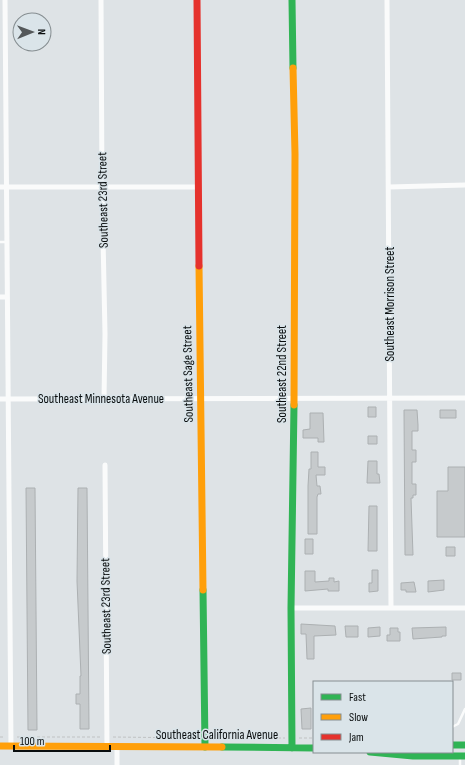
<svg xmlns="http://www.w3.org/2000/svg" width="465" height="765" font-family="'Sofia Sans Condensed',sans-serif">
<rect width="100%" height="100%" fill="#dee3e6"/>
<path fill="#c6cacc" stroke="#acb0b2" d="M 368,407 L 376,407 L 376,417 L 368,417 Z
M 404,410 L 417,410 L 418,425 L 418,431 L 412,431 L 412,450 L 416,450 L 416,462 L 412,462 L 412,484 L 416,484 L 416,495 L 413,495 L 413,498 L 411,498 L 413,555 L 405,555 Z
M 440,410 L 456,410 L 456,418 L 440,418 Z
M 310,413 L 323,413 L 324,442 L 318,442 L 318,438 L 303,438 L 303,430 L 310,429 Z
M 368,436 L 377,436 L 377,444 L 368,444 Z
M 311,452 L 318,452 L 318,467 L 325,467 L 325,475 L 316,475 L 317,486 L 320,486 L 321,494 L 318,494 L 317,497 L 317,534 L 308,534 L 308,486 L 309,469 L 311,469 Z
M 368,461 L 377,461 L 377,474 L 379,474 L 380,483 L 367,483 Z
M 448,467 L 465,467 L 465,537 L 437,537 L 437,491 L 448,491 Z
M 26,488 L 35,488 L 37,730 L 28,730 Z
M 78,488 L 87,488 L 89,729 L 80,729 L 80,704 L 76,704 L 76,694 L 80,694 L 80,676 L 81,676 L 77,581 Z
M 369,506 L 377,506 L 377,551 L 368,551 Z
M 305,539 L 313,539 L 313,554 L 305,554 Z
M 446,547 L 455,547 L 455,556 L 446,556 Z
M 372,570 L 378,570 L 378,591 L 369,592 L 369,583 L 372,583 Z
M 305,571 L 315,571 L 315,582 L 329,581 L 329,578 L 334,578 L 334,582 L 339,581 L 339,591 L 328,591 L 328,589 L 305,591 Z
M 444,580 L 444,590 L 428,592 L 428,581 Z
M 414,582 L 416,592 L 406,592 L 406,590 L 401,590 L 401,583 Z
M 301,624 L 335,626 L 336,635 L 314,636 L 314,659 L 307,659 L 306,634 L 301,634 Z
M 345,626 L 358,626 L 358,637 L 346,637 Z
M 380,627 L 380,636 L 368,637 L 368,628 Z
M 446,627 L 446,636 L 442,636 L 442,637 L 413,639 L 412,628 Z
M 390,628 L 398,628 L 398,632 L 400,632 L 400,641 L 387,641 L 387,635 L 390,635 Z
M 452,673 L 461,673 L 461,680 L 452,680 Z
M 311,708 L 311,729 L 302,729 L 301,709 Z"/>
<g fill="none" stroke-linecap="round" stroke-linejoin="round">
<path stroke="#c0c2c3" stroke-width="1" stroke-dasharray="3 2" stroke-linecap="butt" d="M 0,737 L 5,737
M 17,737 L 101,737
M 113,737 L 197,738
M 213,738 L 285,738
M 299,738 L 314,738"/>
<path stroke="#fafbfb" stroke-width="2.5" d="M 0,242 L 6,242
M 452,727 L 458,724 L 465,709
M 460,765 L 460,758"/>
<path stroke="#fafbfb" stroke-width="5" d="M 5,0 L 11,746
M 101,0 L 102,188 L 105,334 L 104,400
M 387,0 L 391,608
M 0,187 L 198,187
M 389,187 L 465,185
M 0,297 L 7,297
M 0,399 L 465,398
M 105,465 L 107,746
M 291,608 L 465,608
M 117,765 L 117,746"/>
<path stroke="#30b455" stroke-width="7" d="M 292,0 L 293,68
M 203,590 L 205,747
M 452,745 L 465,745
M 222,747 L 314,748
M 292,748 L 291,608 L 294,405
M 370,752 L 413,756 L 465,756"/>
<path stroke="#ff9f0a" stroke-width="7" d="M 293,68 L 295,154 L 294,405
M 199,266 L 203,590
M 0,746 L 222,747"/>
<path stroke="#e5322d" stroke-width="7" d="M 197,0 L 199,266"/>
</g>
<g text-anchor="middle" dominant-baseline="central" stroke-width="3" stroke-linejoin="round" paint-order="stroke">
<g font-size="13" fill="#090d0e" stroke="#dae4e9">
<text transform="translate(103 200) rotate(-91)">Southeast 23rd Street</text>
<text transform="translate(390 304) rotate(-90)">Southeast Morrison Street</text>
<text transform="translate(188 374) rotate(-91)">Southeast Sage Street</text>
<text transform="translate(282 374) rotate(-90)">Southeast 22nd Street</text>
<text x="101" y="399">Southeast Minnesota Avenue</text>
<text transform="translate(106 606) rotate(-91)">Southeast 23rd Street</text>
<text x="217" y="735">Southeast California Avenue</text>
</g>
</g>
<rect x="313" y="681" width="140" height="72" fill="#dae4e9" stroke="#868e91"/>
<rect x="321" y="694" width="20" height="6" fill="#30b455" stroke="#868e91"/>
<text x="349" y="701" font-size="12" fill="#090d0e">Fast</text>
<rect x="321" y="714" width="20" height="6" fill="#ff9f0a" stroke="#868e91"/>
<text x="349" y="721" font-size="12" fill="#090d0e">Slow</text>
<rect x="321" y="734" width="20" height="6" fill="#e5322d" stroke="#868e91"/>
<text x="349" y="741" font-size="12" fill="#090d0e">Jam</text>
<g transform="translate(32 32) rotate(89)"><circle r="19" fill="#dae4e9" stroke="#868e91"/>
<path d="M0-3L7 15L0 10L-7 15Z" fill="#54585a"/>
<text y="-6" font-size="11" font-weight="bold" text-anchor="middle" fill="#090d0e">N</text>
</g>
<path d="M14 745v6h96v-6" fill="none" stroke="#090d0e" stroke-width="2"/>
<text x="20" y="745" font-size="12" fill="#090d0e" stroke="#dae4e9" stroke-width="3" paint-order="stroke">100 m</text>
</svg>
